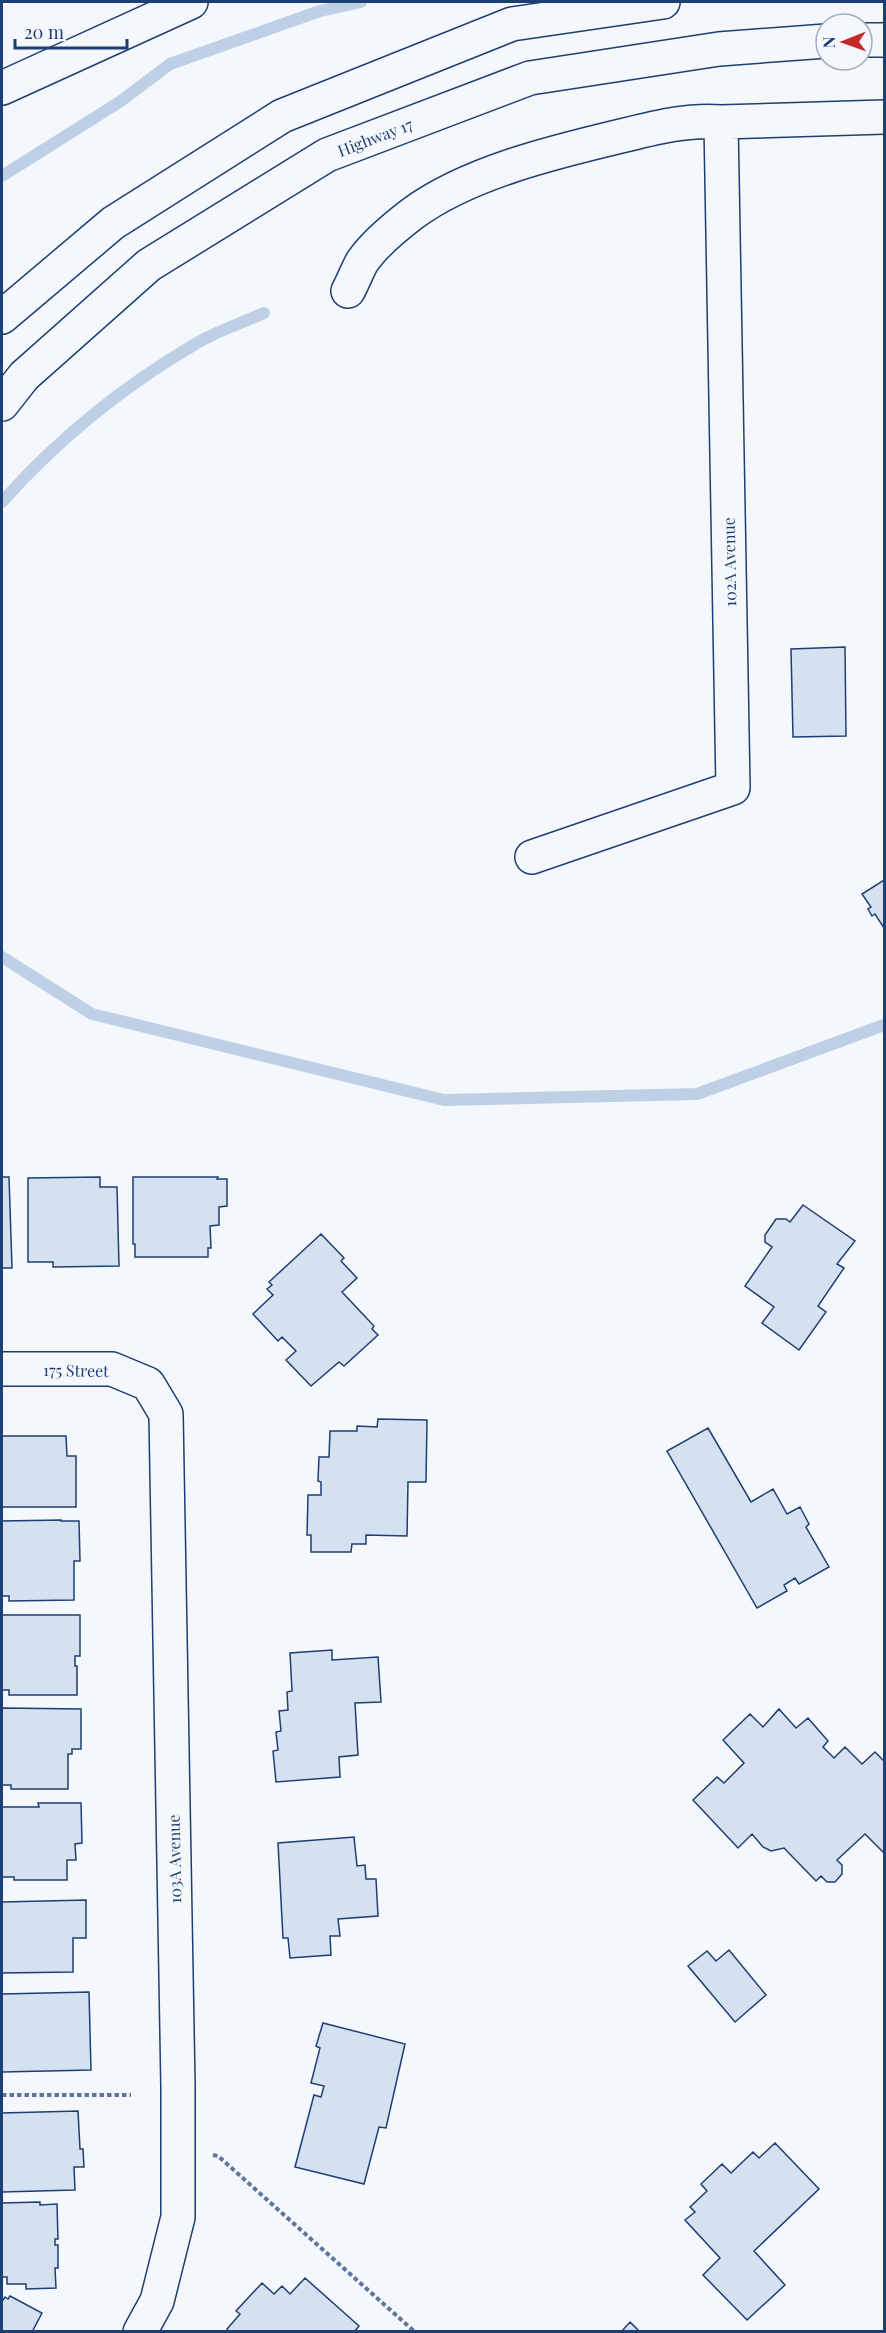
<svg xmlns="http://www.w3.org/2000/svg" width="886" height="2333" font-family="'Playfair Display',serif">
<rect width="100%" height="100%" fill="#f4f7fb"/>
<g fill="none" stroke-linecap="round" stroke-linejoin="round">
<path stroke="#bed0e5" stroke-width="12" d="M 2,176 L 121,101 L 170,64 L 320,11 L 361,2
M 2,502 C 57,440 125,385 197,343 C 217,331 242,323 264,313
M 2,957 L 92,1014 L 444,1100 L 697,1094 L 884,1025"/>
</g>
<path fill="#d5e0f0" stroke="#1d3f73" stroke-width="1.5" d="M 845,647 L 846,736 L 793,737 L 791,649 Z
M 884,880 L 884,928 L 875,914 L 872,916 L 868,909 L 871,907 L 862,894 Z
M 2,1177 L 9,1177 L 12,1268 L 2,1268 Z
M 100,1177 L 100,1187 L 117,1187 L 119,1266 L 53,1267 L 53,1262 L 28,1262 L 28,1178 Z
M 133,1177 L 218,1177 L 217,1179 L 227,1179 L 227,1206 L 219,1207 L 219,1225 L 210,1226 L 211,1248 L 208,1248 L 208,1257 L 135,1257 L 135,1244 L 133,1244 Z
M 803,1205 L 855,1241 L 837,1264 L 844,1268 L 818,1306 L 826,1312 L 799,1350 L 762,1323 L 774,1307 L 745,1286 L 772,1247 L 765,1242 L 765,1235 L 776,1219 L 786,1219 L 790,1222 Z
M 321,1234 L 344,1258 L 341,1261 L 357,1278 L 342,1292 L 374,1326 L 372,1329 L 378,1335 L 344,1366 L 339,1362 L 311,1386 L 286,1360 L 296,1351 L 282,1337 L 278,1341 L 253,1314 L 273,1295 L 267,1289 L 272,1285 L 269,1282 Z
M 378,1419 L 427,1420 L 426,1482 L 408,1482 L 407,1536 L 366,1535 L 366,1544 L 352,1544 L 351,1552 L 311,1552 L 311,1535 L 307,1535 L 308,1495 L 321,1495 L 321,1482 L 318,1481 L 319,1457 L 329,1457 L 330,1431 L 357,1431 L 357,1426 L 377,1427 Z
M 708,1428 L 751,1502 L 773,1489 L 787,1514 L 800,1507 L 809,1524 L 806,1527 L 829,1567 L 799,1584 L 795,1578 L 784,1585 L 787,1591 L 757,1608 L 667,1451 Z
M 2,1436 L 66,1436 L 67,1456 L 76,1456 L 76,1507 L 2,1507 Z
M 61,1520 L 61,1521 L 79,1521 L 80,1561 L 74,1561 L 74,1600 L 9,1601 L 9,1596 L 2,1596 L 2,1521 Z
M 2,1615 L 80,1615 L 80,1656 L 75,1656 L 75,1666 L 77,1666 L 77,1695 L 9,1695 L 9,1690 L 2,1690 Z
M 332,1650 L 332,1660 L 378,1657 L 381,1702 L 355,1703 L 358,1755 L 339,1757 L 340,1777 L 276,1782 L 273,1751 L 278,1750 L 276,1732 L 281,1731 L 279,1711 L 288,1710 L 287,1692 L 292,1691 L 290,1653 Z
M 2,1708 L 81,1709 L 81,1749 L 72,1749 L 72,1754 L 68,1754 L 68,1789 L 11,1789 L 11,1785 L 2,1785 Z
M 779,1709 L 796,1728 L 808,1718 L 828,1741 L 823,1747 L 834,1758 L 845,1747 L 862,1764 L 875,1752 L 884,1761 L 884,1853 L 865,1834 L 837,1860 L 842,1865 L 842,1874 L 835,1882 L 827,1882 L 821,1876 L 816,1881 L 784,1848 L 771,1851 L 763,1847 L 752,1834 L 738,1848 L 693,1800 L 717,1777 L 724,1783 L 744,1763 L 723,1740 L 750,1714 L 763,1727 Z
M 38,1803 L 81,1803 L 82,1843 L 75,1844 L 76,1860 L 67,1860 L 67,1880 L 14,1880 L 14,1877 L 2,1877 L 2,1807 L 39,1807 Z
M 354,1837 L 357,1866 L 365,1865 L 366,1879 L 376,1879 L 378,1916 L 338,1919 L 340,1936 L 330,1936 L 331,1955 L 290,1958 L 288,1938 L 283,1938 L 278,1843 Z
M 86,1900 L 86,1938 L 73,1938 L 73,1972 L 2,1973 L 2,1902 Z
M 729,1950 L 766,1995 L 735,2022 L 688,1966 L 707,1951 L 716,1961 Z
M 89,1992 L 91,2070 L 2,2072 L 2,1994 Z
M 323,2023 L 405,2044 L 386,2128 L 379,2127 L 364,2184 L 295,2167 L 314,2095 L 321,2097 L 324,2086 L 311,2083 L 320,2048 L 316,2046 Z
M 78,2111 L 80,2149 L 83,2149 L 84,2167 L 74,2167 L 75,2190 L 2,2192 L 2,2113 Z
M 775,2143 L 819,2189 L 754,2251 L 785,2285 L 747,2320 L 703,2275 L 720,2258 L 685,2220 L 695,2212 L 690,2207 L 707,2191 L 701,2184 L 722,2164 L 731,2173 L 753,2152 L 759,2158 Z
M 40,2202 L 40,2205 L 57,2204 L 58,2239 L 55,2239 L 55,2245 L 58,2245 L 58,2268 L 55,2268 L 56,2288 L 26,2289 L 26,2284 L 7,2284 L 7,2277 L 2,2277 L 2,2203 Z
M 305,2278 L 359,2326 L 354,2332 L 229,2332 L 227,2329 L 240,2314 L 236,2311 L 262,2283 L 274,2294 L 282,2286 L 290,2294 Z
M 10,2296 L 42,2313 L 32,2332 L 2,2332 L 2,2299 L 3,2300 L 5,2297 L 8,2299 Z
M 630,2322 L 640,2332 L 621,2332 Z"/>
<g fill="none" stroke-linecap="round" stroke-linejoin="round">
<g stroke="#1d3f73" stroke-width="36">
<path id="street" d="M 348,291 C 353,282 357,271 362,262 C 374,244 395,227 412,214 C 467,173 554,152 621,136 C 654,128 687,119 721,122 L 884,117
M 532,857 L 733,788 L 721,122
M 2,1369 L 112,1369 L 148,1384 L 166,1414 L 178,2087 L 178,2217 L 157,2301 L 140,2332"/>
</g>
<g stroke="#1d3f73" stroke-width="36">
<path id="highway" d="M 862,40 L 884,40
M 2,88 L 191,2
M 2,317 L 113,223 L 282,116 L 512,24 L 663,2
M 2,404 L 24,376 L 149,265 L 327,155 L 530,78 L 719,49 L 826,41"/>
</g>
<path stroke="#5e769c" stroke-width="4" stroke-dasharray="4.5 3" stroke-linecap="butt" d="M 2,2095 L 131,2095
M 213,2155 L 218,2156 L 415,2332"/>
<use href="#street" stroke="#f4f7fb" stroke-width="33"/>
<use href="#highway" stroke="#f4f7fb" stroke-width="33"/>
</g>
<g text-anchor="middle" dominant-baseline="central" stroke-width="4.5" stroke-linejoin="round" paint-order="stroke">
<g font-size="16" fill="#1d3f73" stroke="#f4f7fb">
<text transform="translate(375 137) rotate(-21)">Highway 17</text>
<text transform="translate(729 562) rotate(-91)">102A Avenue</text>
<text transform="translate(76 1370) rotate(1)">175 Street</text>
<text transform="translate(174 1859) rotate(-91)">103A Avenue</text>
</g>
</g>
<rect width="886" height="2333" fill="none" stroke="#1d3f73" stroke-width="6"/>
<g transform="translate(844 42) rotate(269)"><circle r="28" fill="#f4f7fb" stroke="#9eadc5" stroke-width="1.5"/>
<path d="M0-4.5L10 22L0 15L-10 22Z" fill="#c62828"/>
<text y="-9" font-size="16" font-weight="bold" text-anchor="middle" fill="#1d3f73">N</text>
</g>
<path d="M15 39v9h112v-9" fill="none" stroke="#1d3f73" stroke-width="3"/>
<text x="24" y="39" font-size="18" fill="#1d3f73" stroke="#f4f7fb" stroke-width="4.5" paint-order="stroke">20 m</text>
</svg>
